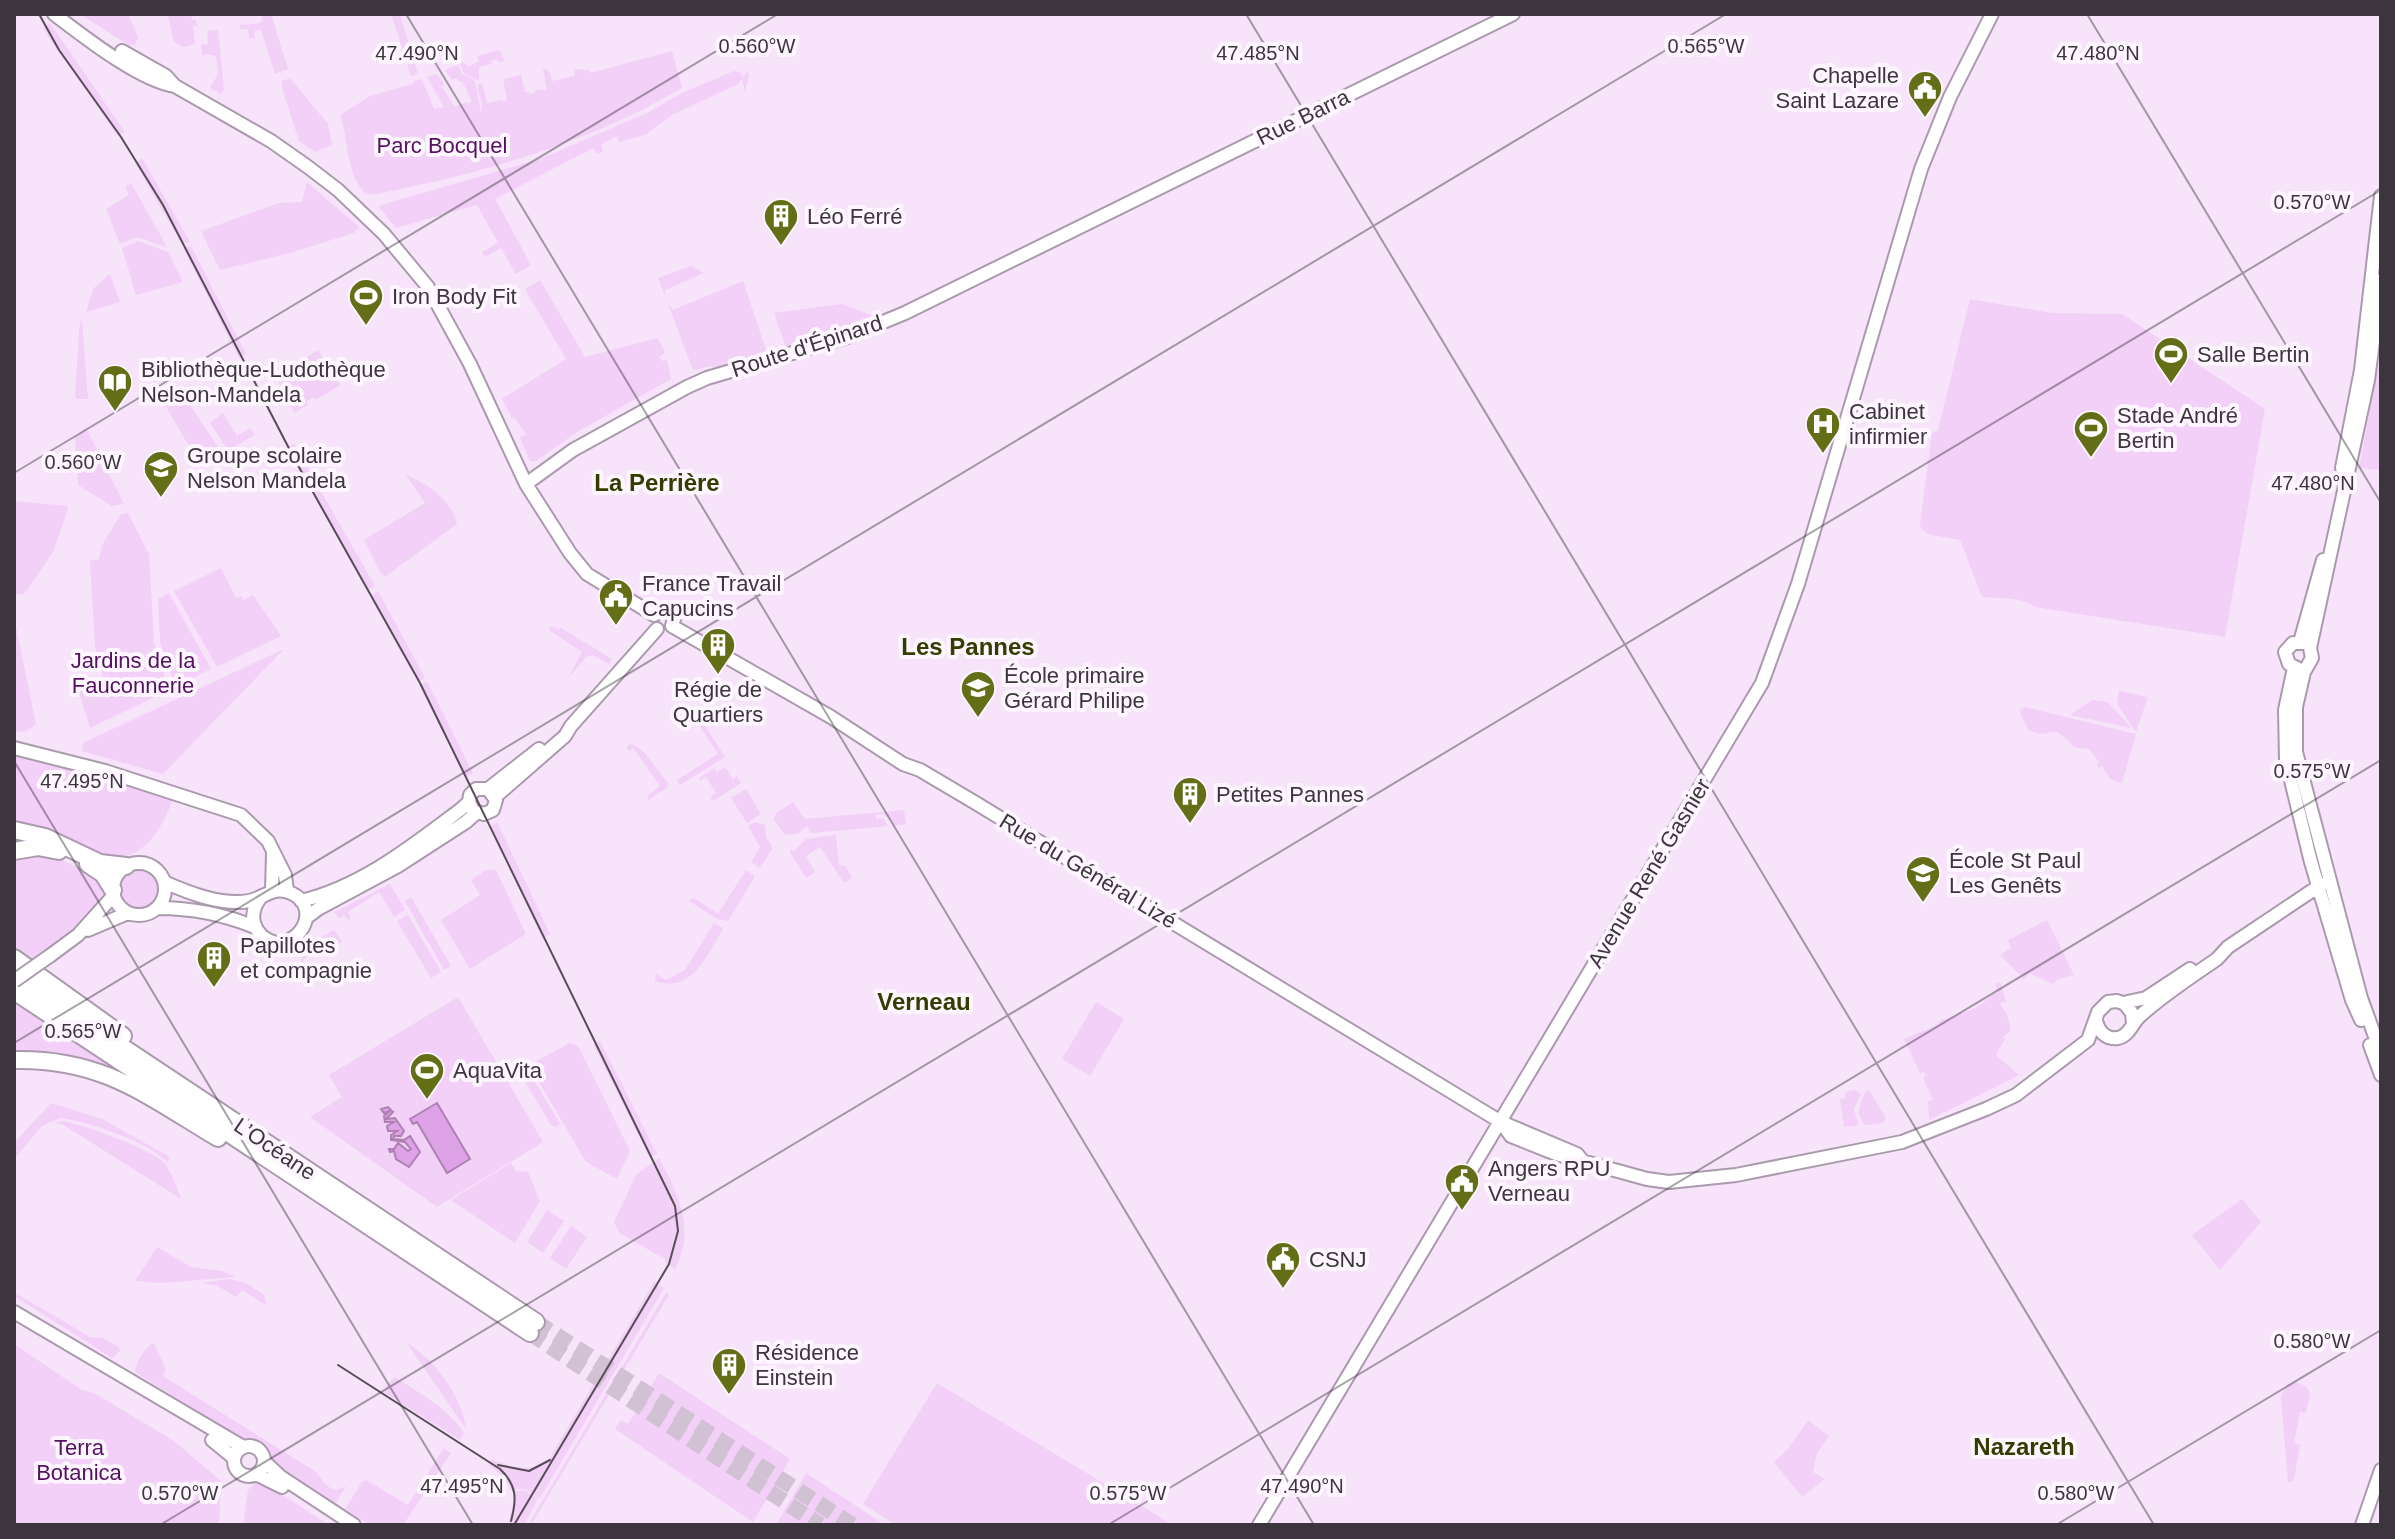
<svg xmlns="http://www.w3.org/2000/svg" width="2395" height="1539" font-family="Helvetica,sans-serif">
<rect width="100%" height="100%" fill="#f7e4fa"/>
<path fill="#f2d0f7" d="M 80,14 L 128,14 L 138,37 L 135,46 L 132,44 L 130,46 Z
M 177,14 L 191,14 L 192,20 L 196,20 L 197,26 L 193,26 L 195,44 L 184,47 L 174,42 L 168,16 Z
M 263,14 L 271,14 L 288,69 L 275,74 L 261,30 L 254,31 L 255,38 L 249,39 L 248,29 L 240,29 L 240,25 L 261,23 Z
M 391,14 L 400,14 L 418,74 L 411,76 Z
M 50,23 L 125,132 L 118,136 L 49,38 L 43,27 Z
M 218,30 L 224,89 L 221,94 L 210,88 L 218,74 L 216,56 L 206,54 L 203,57 L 201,45 L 208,44 L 207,31 Z
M 499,50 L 505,61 L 499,62 L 497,59 L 491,61 L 492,64 L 479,67 L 479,81 L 464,73 L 460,64 L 464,62 L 468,67 L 479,61 L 477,56 Z
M 672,51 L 682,88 C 587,144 482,173 376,194 L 366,194 C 344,171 350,143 340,115 L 370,96 L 413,84 L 414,81 L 422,79 L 434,109 L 444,107 L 427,77 L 437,74 L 444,84 L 438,88 L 442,87 L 455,107 L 466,102 L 468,104 L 472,101 L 462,81 L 460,82 L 456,78 L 452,80 L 445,70 L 458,65 L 462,74 L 472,78 L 475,82 L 481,113 C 485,103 477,95 478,84 L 482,83 L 487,103 L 501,100 L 502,102 L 507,100 L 503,79 L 521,75 L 525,92 L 529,92 L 530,94 L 535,93 L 535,90 L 547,90 L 543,69 L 549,70 L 552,81 L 575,76 L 574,69 L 589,70 L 590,73 Z
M 734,71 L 741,73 L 742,78 L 747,71 L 749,75 L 745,92 L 742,78 L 738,84 L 672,115 L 645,135 L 619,142 L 617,136 L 601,144 L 603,151 L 597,154 L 593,148 L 495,199 L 531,265 L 516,274 L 501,248 L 485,257 L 482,252 L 498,243 L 477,205 L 396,228 L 378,206 L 540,159 L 649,112 L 682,93 Z
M 290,78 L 328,124 L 332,145 L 315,152 L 299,141 L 282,88 L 282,81 Z
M 142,158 L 190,242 L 182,244 L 135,163 Z
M 307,182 L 359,227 L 354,233 L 290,253 L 220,270 L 201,231 L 279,203 L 302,202 Z
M 131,183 L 162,238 L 166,247 L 137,237 L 120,244 L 106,209 L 129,195 L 125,187 Z
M 138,241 L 168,252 L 183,282 L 136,295 L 122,248 Z
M 191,246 L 246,354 L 239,358 L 183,248 Z
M 691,266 L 704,273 L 665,290 L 665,296 L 658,278 Z
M 110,274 L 120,302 L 86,312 L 94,288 Z
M 540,280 L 585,357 L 658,338 L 665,353 L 659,357 L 662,361 L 667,360 L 671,379 L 577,432 L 536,461 L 530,461 L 520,438 L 526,434 L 514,417 L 512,418 L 502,399 L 566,359 L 525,289 Z
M 743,281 L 767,352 L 714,369 L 712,366 L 693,370 L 668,304 L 673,310 Z
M 1970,299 L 2052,313 L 2122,314 L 2265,409 L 2225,637 L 2035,607 C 2019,596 2000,599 1982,597 L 1960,540 L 1931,535 L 1922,530 L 1920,524 L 1932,433 L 1938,430 Z
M 842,304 L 876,317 L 786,347 L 774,313 Z
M 80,321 L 82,321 L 88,399 L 76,399 L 75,394 Z
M 2381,349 L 2381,470 L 2359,468 Z
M 318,350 L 340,385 L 316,400 L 314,397 L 306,402 L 308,405 L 294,413 L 274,372 L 276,371 L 279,375 Z
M 190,384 L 196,395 L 191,406 L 218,447 L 219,455 L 215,449 L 197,460 L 165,405 Z
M 223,413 L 237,436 L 250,428 L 255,435 L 228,450 L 210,423 Z
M 86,428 L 124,504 L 112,506 L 78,485 L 75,437 Z
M 294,444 L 375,586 L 368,590 L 286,448 Z
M 406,475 C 428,484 451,499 457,524 L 386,576 L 382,575 L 364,540 L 425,503 Z
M 14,501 L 68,506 L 68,509 L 53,552 L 28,589 L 23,594 L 14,595 Z
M 128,513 L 149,554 L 154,643 L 169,690 L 90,728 L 78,690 L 104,683 L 95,646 L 90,561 L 99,559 L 102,545 L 121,514 Z
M 221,568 L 236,598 L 241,596 L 243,600 L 253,595 L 281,636 L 217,667 L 174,591 Z
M 378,591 L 425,678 L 418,682 L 371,596 Z
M 169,593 L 211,669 L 175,687 L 160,642 L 158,599 Z
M 14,617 L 36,724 C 29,731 24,733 14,731 Z
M 551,626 L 559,630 L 561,628 L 612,659 L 609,664 L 593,655 L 586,657 L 568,678 L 582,652 L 549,630 Z
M 284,649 L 163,774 L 82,751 L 83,743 Z
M 427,681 L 473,773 L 466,778 L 419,685 Z
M 2119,691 L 2148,697 L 2136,732 L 2117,704 Z
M 2092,700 L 2108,702 L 2131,728 L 2070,715 Z
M 679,704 L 699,716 L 725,757 L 680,785 L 677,780 L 718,754 L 695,719 L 677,708 Z
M 2025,707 L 2136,734 L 2122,783 L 2110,779 L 2102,766 L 2099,768 L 2097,765 L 2099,762 L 2089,749 L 2074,747 C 2049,717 2052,744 2028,729 L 2019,710 Z
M 632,744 L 643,751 L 668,783 L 667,788 L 648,800 L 648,795 L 660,786 L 634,749 L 628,751 L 627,746 Z
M 14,755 L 97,773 L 174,798 C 159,831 149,856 109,859 L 76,842 L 14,822 Z
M 725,767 L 733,779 L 737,776 L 741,783 L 713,801 L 710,797 L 716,793 L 706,777 L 700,781 L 699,778 L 714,768 L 717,772 Z
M 746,789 L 761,814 L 747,823 L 731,798 Z
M 793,802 L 805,819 L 904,810 L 906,824 L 893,826 L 892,821 L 883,814 L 876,815 L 876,819 L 883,818 L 888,826 L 811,833 L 807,826 C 798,833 798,836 784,834 L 774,820 L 776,813 Z
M 497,822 L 550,934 L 542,938 L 490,827 Z
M 755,822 L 765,825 L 766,838 L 771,844 L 772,849 L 760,868 L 751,862 L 760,847 L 748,826 Z
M 836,835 L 839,865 L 846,866 L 852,878 L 844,883 L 820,847 L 806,856 L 815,872 L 806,878 L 790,852 L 791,849 L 794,851 L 806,839 Z
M 36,853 L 53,856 L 101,878 L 106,897 C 86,923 55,943 29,961 L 14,950 L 14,859 Z
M 486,870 L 496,870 L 526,934 L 470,969 L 441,920 L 480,895 L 471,880 Z
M 746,870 L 755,876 L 728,921 L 717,919 L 689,901 L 694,898 L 718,914 Z
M120 889a19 19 0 1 1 38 0a19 19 0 1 1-38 0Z
M 390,884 L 405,910 L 394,917 L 379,892 L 348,912 L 351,918 L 348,920 L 345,915 L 339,918 L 335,912 Z
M 411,897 L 451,966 L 444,970 L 405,901 Z
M 408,915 L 441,972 L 431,978 L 397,921 Z
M 2047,920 L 2074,975 L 2056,980 L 2053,984 L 2030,973 L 2024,979 L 2000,955 L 2011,948 L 2008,940 Z
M 714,923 L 723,929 C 707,955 692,994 655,981 L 656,974 L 666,980 L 685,970 Z
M 334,930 L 342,942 L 339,944 L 335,938 L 319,949 L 323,955 L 320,956 L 316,951 L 303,960 L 306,965 L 301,969 L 301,948 Z
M 2000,982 L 2006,1001 L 2000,1004 L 2007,1015 L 2011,1030 L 2003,1037 L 2005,1039 L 1996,1055 L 2019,1075 L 1929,1120 L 1928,1102 L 1933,1099 L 1923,1078 L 1926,1075 L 1924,1072 L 1920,1073 L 1904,1039 L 1939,1024 L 1938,1022 C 1952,1015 1970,1012 1979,1006 C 1985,1002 1989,996 1998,992 L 1995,984 Z
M 458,997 L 543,1142 L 437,1207 L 310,1117 L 342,1097 L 329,1075 Z
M 14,1001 L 157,1096 L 14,1057 Z
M 1096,1002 L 1124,1019 L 1090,1076 L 1062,1059 Z
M 600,1041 L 657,1154 L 650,1158 L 593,1044 Z
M 570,1043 L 578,1046 L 630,1151 L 617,1179 L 586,1162 L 529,1065 Z
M 524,1063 L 560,1124 L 555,1127 L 551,1125 L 523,1078 Z
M 1855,1090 L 1861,1094 L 1854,1109 L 1858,1123 L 1856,1126 L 1844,1127 L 1840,1099 L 1846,1098 L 1845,1092 Z
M 1869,1090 L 1886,1118 L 1883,1123 L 1864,1125 L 1858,1112 L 1865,1092 Z
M 51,1103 L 102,1119 L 170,1157 L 167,1162 C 148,1142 88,1121 60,1118 L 42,1126 L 14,1159 L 14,1143 Z
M 62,1121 C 80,1123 149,1149 161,1160 C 172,1170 176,1187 181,1199 L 62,1124 L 55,1123 Z
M 659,1158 C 678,1193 696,1230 675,1269 L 665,1263 L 666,1260 L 620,1233 L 614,1222 L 636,1175 Z
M 511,1163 L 516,1171 L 528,1172 L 540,1201 L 515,1243 L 451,1200 Z
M 2242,1199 L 2261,1222 L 2220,1270 L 2192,1235 Z
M 547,1210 L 564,1221 L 543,1253 L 527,1242 Z
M 571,1226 L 587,1237 L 566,1269 L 550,1258 Z
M 157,1247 L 191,1267 L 222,1271 L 236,1277 L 162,1283 L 135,1281 Z
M 229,1279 L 244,1282 L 264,1295 L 266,1305 L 242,1290 L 236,1297 L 216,1285 L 201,1283 Z
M 654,1282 L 664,1288 L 540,1498 L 525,1489 L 511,1489 L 503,1476 L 488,1464 L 492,1459 C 512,1468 530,1473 549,1459 Z
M 14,1292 L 90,1337 L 103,1338 L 119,1347 L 120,1351 L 112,1358 L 14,1296 Z
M 666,1293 L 669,1295 L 531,1525 L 528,1525 Z
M 406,1342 C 433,1358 463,1397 466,1429 Z
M 154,1343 L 166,1370 L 163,1376 L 316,1472 C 325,1483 330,1495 346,1486 L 336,1503 L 270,1460 C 268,1444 258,1437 243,1440 L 135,1372 C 136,1362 145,1347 154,1343 Z
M 14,1344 L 82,1390 L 94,1393 L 174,1441 L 221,1481 L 219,1525 L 14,1525 Z
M 659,1373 L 790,1459 L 753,1522 L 615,1429 L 621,1420 L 628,1424 Z
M 395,1377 C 419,1393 448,1408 464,1433 L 460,1440 L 385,1393 L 387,1385 Z
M 2296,1382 L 2307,1387 L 2310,1394 L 2306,1413 L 2300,1412 L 2294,1443 L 2300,1445 L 2294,1480 L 2288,1483 L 2281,1398 L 2286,1385 Z
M 937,1383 L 1173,1525 L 896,1525 L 863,1504 Z
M 1808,1420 L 1829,1436 L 1817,1453 L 1813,1472 L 1825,1479 L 1802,1497 L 1774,1462 L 1788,1449 Z
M 444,1448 L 451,1453 L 403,1525 L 370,1525 L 345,1509 L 362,1482 L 366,1480 L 408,1505 Z
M 806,1473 L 885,1525 L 776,1525 Z
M 258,1481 L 267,1485 L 329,1525 L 243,1525 L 248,1490 Z
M 524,1490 L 538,1498 L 524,1525 L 508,1525 L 514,1501 L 513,1491 Z"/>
<path fill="#dda3e6" stroke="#ad82b3" stroke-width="2" d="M 437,1103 L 470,1159 L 447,1173 L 417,1122 L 413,1124 L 410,1119 Z
M 388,1107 L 393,1112 L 386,1119 L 395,1118 L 404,1131 L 401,1136 L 394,1136 L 393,1139 L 404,1140 L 410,1136 L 420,1152 L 409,1167 L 396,1159 L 394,1151 L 390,1152 L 389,1149 L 394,1149 L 398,1143 L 408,1151 L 411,1149 L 405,1142 L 391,1140 L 391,1135 L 397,1131 L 388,1131 L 387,1126 L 394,1122 L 385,1122 L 384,1116 L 390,1111 L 384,1113 L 381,1109 Z"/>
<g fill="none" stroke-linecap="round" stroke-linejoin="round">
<path stroke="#d2c1d4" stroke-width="16" stroke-dasharray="16 8" stroke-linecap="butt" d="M 536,1322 L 852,1525
M 530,1333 L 820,1525"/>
<g stroke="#ab99ae" stroke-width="16">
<path id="secondary" d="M 54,14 C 83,36 140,81 175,86 L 271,141 L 308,167 L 338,190 L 384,234 L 428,287 L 470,364 L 526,484 L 570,553 L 587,574 L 654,615
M 122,51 L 166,76 L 175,86
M 2381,280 L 2368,380 L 2310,648 L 2312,658 L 2304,672 L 2296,707 L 2296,752 L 2361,998 L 2381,1053
M 2342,468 L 2361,370 L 2381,196
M 526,484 L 573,450 L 687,387 L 707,378 L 847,337 L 905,313 L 1513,14
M 654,615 L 662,609 L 669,611 L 674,619 L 672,626
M 672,626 L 831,717 L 903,764 L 920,770 L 974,802 L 1501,1122 L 1577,1154 L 1582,1160
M 2300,642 L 2323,560
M 2294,668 L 2285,710 L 2286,760 L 2311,862 L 2352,1000 L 2361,1020
M 2299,669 L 2289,664 L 2285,652 L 2293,643 L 2305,643
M 14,748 L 105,771 L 241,815 L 268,841 L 285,875 L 287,891
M 488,789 L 539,749
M 495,797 L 565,736 L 571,726 L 657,629
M113 889a26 26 0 1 1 52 0a26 26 0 1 1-52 0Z
M 164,882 C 189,893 222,906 249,901 C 264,898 274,885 291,893 C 320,906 304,943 276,943 C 253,937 246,914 262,896
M 272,891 L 273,853
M 301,901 C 361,887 412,846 460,810 L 469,802 L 470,795 L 476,789 L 488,789 L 496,800 L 493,810 L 484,814 L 473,811 L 469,802
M 158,908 C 193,908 223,914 255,927
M 306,918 L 318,909 L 398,866 L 466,822 L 476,813
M 88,930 L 128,913
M 51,955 L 78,935 L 114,895
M 2123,1003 L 2146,998 L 2190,969
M 2096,1020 C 2098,1031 2106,1040 2118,1038 C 2130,1035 2132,1023 2140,1016 C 2163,995 2191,977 2217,959 L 2228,947 L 2322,884
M 2370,1045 L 2381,1075
M 1501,1122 L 1511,1136 L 1556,1154 L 1647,1179 L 1669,1182 L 1736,1175 L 1902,1142 L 1986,1109 L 2016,1095 L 2088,1040 L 2098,1012 L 2108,1002 L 2117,1001 L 2125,1004 L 2132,1013 L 2133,1024
M 14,1312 L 243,1447
M 212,1440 L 234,1458
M234 1461a15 15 0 1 1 30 0a15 15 0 1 1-30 0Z
M 264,1461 L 281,1477 L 354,1525
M 256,1474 L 282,1487
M 1259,1525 L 1762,683 L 1798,584 L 1921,169 L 1950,97 L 1992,14
M 2362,1525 L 2381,1470"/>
</g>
<g stroke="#ab99ae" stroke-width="20">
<path id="highway" d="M 14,830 L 45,837 L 100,863 L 126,866
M 14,851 L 38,847 L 59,851
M 88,864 L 103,874 L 113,890
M 14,958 L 123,1036
M 14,975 L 536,1322
M 14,991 L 530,1333
M 14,1060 C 102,1058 146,1095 218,1138"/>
</g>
<use href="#secondary" stroke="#fff" stroke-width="12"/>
<use href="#highway" stroke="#fff" stroke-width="16"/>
<path stroke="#564d57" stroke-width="2" d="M 39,14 L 59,50 L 121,137 L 163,205 L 295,460 L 420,683 L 675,1206 L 678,1231 L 669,1264 L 514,1525
M 338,1365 L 500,1469 C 517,1485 517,1499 511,1521
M 498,1465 L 529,1471 L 550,1460"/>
<g stroke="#ab99ae" stroke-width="16" stroke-linecap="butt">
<path id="secondary-bridge" d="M 14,981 L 51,955"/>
</g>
<use href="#secondary-bridge" stroke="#fff" stroke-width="12"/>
</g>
<path fill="none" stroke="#3c353d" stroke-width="2" stroke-opacity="0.45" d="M 406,14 L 1314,1525M 1246,14 L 2154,1525M 2087,14 L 2381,503M 14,473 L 778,14M 14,761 L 473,1525M 14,1043 L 1726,14M 160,1525 L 2381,190M 1108,1525 L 2381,760M 2056,1525 L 2381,1330"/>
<defs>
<g id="civic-pin" transform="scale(1.8)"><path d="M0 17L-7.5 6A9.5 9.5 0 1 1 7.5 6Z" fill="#636e16" stroke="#fdf6ff"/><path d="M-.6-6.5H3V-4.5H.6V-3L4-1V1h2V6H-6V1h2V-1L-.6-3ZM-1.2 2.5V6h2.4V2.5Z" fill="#fff"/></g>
<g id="building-pin" transform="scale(1.8)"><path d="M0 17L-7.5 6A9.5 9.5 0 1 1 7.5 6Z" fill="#636e16" stroke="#fdf6ff"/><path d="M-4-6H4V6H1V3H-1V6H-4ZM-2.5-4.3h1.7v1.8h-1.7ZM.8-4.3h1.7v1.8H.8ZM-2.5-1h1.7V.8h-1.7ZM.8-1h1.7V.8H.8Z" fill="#fff"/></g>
<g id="stadium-pin" transform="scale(1.8)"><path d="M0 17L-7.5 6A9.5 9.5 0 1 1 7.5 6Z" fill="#636e16" stroke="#fdf6ff"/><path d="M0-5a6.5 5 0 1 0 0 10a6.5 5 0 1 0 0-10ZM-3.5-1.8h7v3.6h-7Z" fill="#fff"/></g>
<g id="library-pin" transform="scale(1.8)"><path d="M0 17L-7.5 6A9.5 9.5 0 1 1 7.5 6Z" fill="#636e16" stroke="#fdf6ff"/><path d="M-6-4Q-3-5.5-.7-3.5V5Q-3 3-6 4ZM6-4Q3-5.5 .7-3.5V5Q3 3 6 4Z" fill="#fff"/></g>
<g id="hospital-pin" transform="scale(1.8)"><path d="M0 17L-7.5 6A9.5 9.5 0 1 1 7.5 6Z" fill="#636e16" stroke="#fdf6ff"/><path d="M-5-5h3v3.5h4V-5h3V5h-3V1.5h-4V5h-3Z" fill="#fff"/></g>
<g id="school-pin" transform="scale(1.8)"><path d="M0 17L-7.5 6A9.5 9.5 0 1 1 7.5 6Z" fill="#636e16" stroke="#fdf6ff"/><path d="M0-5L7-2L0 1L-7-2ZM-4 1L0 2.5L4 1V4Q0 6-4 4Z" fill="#fff"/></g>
</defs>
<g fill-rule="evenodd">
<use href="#civic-pin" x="1925" y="88"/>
<use href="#building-pin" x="781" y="216"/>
<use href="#stadium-pin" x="366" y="296"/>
<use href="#stadium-pin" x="2171" y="354"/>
<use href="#library-pin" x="115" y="382"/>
<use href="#hospital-pin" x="1823" y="424"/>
<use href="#stadium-pin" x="2091" y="428"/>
<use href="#school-pin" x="161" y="468"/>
<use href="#civic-pin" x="616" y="596"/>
<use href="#building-pin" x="718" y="645"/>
<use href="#school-pin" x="978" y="688"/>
<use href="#building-pin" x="1190" y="794"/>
<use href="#school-pin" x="1923" y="873"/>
<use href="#building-pin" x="214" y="958"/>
<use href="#stadium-pin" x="427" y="1070"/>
<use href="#civic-pin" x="1462" y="1181"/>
<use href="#civic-pin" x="1283" y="1259"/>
<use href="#building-pin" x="729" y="1365"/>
</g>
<g text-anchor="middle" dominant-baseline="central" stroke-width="8" stroke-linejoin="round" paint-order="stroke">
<g font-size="22" fill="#3c353d" stroke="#fdf6ff" text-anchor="start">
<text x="1899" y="75" text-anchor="end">Chapelle<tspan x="1899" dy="25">Saint Lazare</tspan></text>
<text x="807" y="216">Léo Ferré</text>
<text x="392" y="296">Iron Body Fit</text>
<text x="2197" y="354">Salle Bertin</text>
<text x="141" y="369">Bibliothèque-Ludothèque<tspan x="141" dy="25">Nelson-Mandela</tspan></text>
<text x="1849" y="411">Cabinet<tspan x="1849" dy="25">infirmier</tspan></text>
<text x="2117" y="415">Stade André<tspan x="2117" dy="25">Bertin</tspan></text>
<text x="187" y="455">Groupe scolaire<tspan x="187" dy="25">Nelson Mandela</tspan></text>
<text x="642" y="583">France Travail<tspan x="642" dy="25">Capucins</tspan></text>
<text x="1004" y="675">École primaire<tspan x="1004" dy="25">Gérard Philipe</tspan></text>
<text x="718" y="689" text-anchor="middle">Régie de<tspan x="718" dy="25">Quartiers</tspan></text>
<text x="1216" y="794">Petites Pannes</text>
<text x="1949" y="860">École St Paul<tspan x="1949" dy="25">Les Genêts</tspan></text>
<text x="240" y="945">Papillotes<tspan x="240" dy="25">et compagnie</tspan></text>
<text x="453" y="1070">AquaVita</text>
<text x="1488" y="1168">Angers RPU<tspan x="1488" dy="25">Verneau</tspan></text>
<text x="1309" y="1259">CSNJ</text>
<text x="755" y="1352">Résidence<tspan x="755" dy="25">Einstein</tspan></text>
</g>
<g font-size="22" fill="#3c353d" stroke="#fdf6ff">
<text transform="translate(1303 117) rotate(-26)">Rue Barra</text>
<text transform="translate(807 346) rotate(-18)">Route d'Épinard</text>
<text transform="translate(1088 871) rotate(31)">Rue du Général Lizé</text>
<text transform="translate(1649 873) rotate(-59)">Avenue René Gasnier</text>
<text transform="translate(275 1149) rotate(34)">L’Océane</text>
</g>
<g font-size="22" fill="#551060" stroke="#fdf6ff">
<text x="442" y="145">Parc Bocquel</text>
<text x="133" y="660">Jardins de la<tspan x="133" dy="25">Fauconnerie</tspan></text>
<text x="79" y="1447">Terra<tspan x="79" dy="25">Botanica</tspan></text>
</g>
<g font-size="24" font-weight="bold" fill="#353c00" stroke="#fdf6ff">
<text x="657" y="482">La Perrière</text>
<text x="968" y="646">Les Pannes</text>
<text x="924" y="1001">Verneau</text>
<text x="2024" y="1446">Nazareth</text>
</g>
</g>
<g font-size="20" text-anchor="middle" fill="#3c353d" stroke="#fdf6ff" stroke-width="8" stroke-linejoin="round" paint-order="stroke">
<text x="757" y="53">0.560°W</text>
<text x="1706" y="53">0.565°W</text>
<text x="2098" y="60">47.480°N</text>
<text x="417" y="60">47.490°N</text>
<text x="1258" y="60">47.485°N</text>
<text x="2312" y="209">0.570°W</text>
<text x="83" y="469">0.560°W</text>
<text x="2313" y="490">47.480°N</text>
<text x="2312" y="778">0.575°W</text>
<text x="82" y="788">47.495°N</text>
<text x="83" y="1038">0.565°W</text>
<text x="2312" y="1348">0.580°W</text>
<text x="462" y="1493">47.495°N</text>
<text x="1302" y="1493">47.490°N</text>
<text x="180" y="1500">0.570°W</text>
<text x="1128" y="1500">0.575°W</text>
<text x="2076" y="1500">0.580°W</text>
</g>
<rect width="2395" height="1539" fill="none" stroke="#3c353d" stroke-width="32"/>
</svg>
